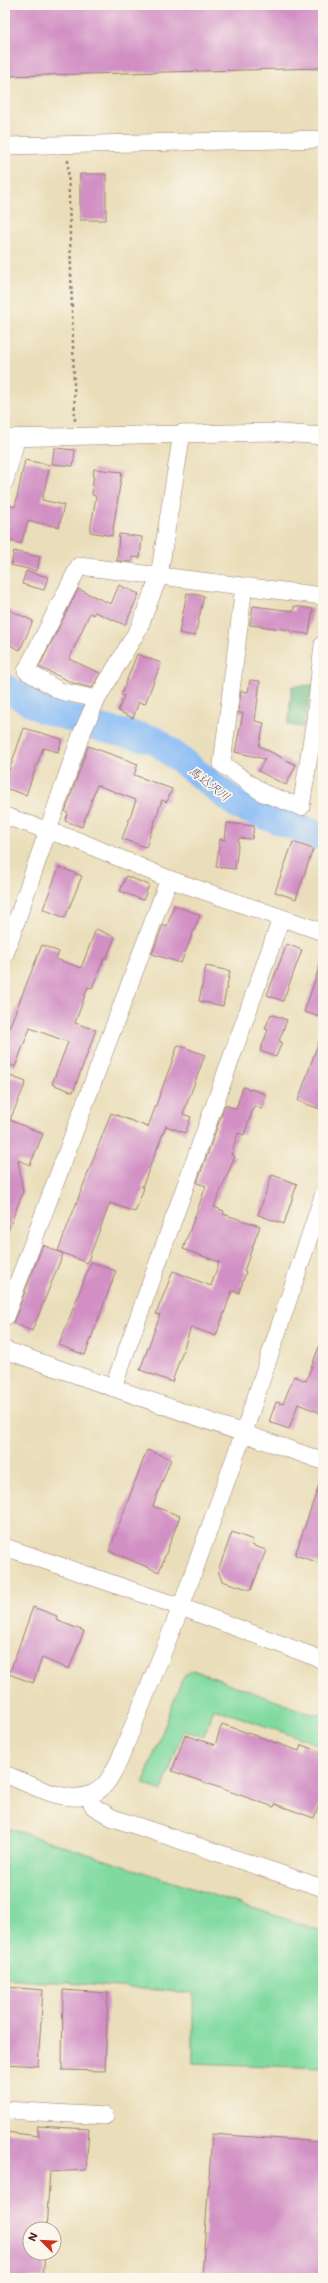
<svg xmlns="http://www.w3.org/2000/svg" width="328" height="2283" font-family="Mali,'Klee One',sans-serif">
<rect width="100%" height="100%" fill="#fbf7ec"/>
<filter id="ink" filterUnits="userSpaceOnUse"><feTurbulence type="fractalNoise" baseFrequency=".025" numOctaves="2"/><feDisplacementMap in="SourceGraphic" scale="8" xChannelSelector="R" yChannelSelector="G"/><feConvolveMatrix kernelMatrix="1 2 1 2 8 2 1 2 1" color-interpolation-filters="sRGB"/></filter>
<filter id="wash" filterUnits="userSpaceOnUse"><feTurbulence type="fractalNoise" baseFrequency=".012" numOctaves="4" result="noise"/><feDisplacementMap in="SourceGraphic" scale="16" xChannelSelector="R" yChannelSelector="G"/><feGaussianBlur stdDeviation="0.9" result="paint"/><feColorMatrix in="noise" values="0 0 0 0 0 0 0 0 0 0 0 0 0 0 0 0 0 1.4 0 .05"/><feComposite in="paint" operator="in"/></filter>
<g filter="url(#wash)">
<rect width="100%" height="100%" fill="#eadeba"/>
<path fill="#80daa0" stroke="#657c66" d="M 193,1670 L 308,1713 L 323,1715 L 323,1746 L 213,1708 L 204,1736 L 183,1731 L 162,1791 L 143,1784 L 181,1682 L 187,1673 Z
M 5,1827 L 323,1931 L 323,2068 L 193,2063 L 193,1993 L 5,1978 Z"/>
<path fill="#68ba86" stroke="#596c58" d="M 313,685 L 303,727 L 288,725 L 292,686 Z"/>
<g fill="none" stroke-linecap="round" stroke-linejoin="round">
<path stroke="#88bbf6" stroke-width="28" d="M 5,688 L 42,709 L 77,720
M 100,728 L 155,740 L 239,806 L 323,837"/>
</g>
<g id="blocks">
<path fill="#d18fc4" d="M 5,5 L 323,5 L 323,68 L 5,76 Z
M 80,174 L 106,174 L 106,220 L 80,220 Z
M 54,448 L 75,450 L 73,466 L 52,464 Z
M 25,460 L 50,465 L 42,500 L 64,505 L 59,527 L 28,521 L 21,544 L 5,539 L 5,514 L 8,505 L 15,507 Z
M 94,469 L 122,472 L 112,536 L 90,532 L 96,496 L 92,495 Z
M 119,534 L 142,537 L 140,558 L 132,557 L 132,562 L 117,561 Z
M 14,551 L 40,557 L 37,571 L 11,565 Z
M 26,571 L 48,577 L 44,590 L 22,584 Z
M 119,585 L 139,594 L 125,625 L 95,612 L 93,615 L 90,613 L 69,659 L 100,673 L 92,688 L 73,683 L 39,667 L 78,589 L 111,604 Z
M 187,593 L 204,596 L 195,636 L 179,633 Z
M 253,606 L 294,611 L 294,606 L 313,609 L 309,634 L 291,632 L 291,630 L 250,625 Z
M 5,608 L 33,621 L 20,650 L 5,643 Z
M 137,654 L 161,663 L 145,704 L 139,702 L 133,718 L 118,711 L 124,696 L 121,695 Z
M 250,680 L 260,681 L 255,721 L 264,723 L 259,746 L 296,765 L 286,785 L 258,771 L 265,759 L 235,752 L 243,713 L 238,713 L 241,691 L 248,692 Z
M 24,728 L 62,739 L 58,752 L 43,748 L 26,795 L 5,788 L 5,782 Z
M 88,746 L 138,764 L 134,775 L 172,789 L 167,802 L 162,800 L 146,847 L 122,839 L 136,800 L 97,785 L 82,827 L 65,821 L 68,813 L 65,812 Z
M 227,823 L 254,826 L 252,839 L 239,838 L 235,869 L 216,867 L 220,839 L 225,840 Z
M 293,842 L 313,849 L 296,899 L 275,892 Z
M 59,867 L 82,876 L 65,918 L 43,909 Z
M 126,876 L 149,885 L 143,900 L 120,891 Z
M 174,905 L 200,915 L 181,963 L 152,954 L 163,925 L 167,927 Z
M 96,929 L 115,937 L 106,959 L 104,958 L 92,988 L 88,987 L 75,1023 L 96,1030 L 73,1092 L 52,1084 L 68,1042 L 30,1028 L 15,1067 L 5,1063 L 5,1026 L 9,1028 L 42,945 L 59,952 L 56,959 L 81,968 Z
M 287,944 L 302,950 L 283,1001 L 267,995 Z
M 321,963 L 323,964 L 323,1018 L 304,1012 Z
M 206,966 L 230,971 L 223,1006 L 199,1001 Z
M 271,1014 L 287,1020 L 279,1041 L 282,1042 L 276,1057 L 260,1051 L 268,1030 L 265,1029 Z
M 321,1035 L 323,1035 L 323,1110 L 298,1101 Z
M 178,1045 L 205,1055 L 183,1114 L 191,1117 L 185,1133 L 166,1126 L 142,1187 L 144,1188 L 135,1212 L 110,1203 L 87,1263 L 58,1251 L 111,1113 L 148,1127 Z
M 5,1074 L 26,1082 L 10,1120 L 43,1134 L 30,1165 L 18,1160 L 23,1192 L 6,1236 Z
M 243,1087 L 266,1094 L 262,1109 L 254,1106 L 244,1135 L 238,1133 L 231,1155 L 235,1156 L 214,1207 L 224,1211 L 223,1214 L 260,1226 L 244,1271 L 246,1272 L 239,1293 L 232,1291 L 216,1336 L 191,1327 L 172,1382 L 140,1370 L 160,1315 L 156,1314 L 173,1271 L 211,1286 L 219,1262 L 183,1249 L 206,1186 L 197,1183 L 225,1105 L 236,1109 Z
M 272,1175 L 297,1184 L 284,1224 L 258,1215 Z
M 43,1245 L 63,1254 L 32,1331 L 13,1323 Z
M 91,1262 L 116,1271 L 85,1355 L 59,1345 Z
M 322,1339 L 323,1414 L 298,1404 L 289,1429 L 269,1422 L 276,1402 L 283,1404 L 294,1376 L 306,1381 Z
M 147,1450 L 171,1459 L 153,1506 L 180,1516 L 159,1572 L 109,1551 Z
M 321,1479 L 323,1479 L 323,1564 L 295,1555 Z
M 232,1532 L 253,1540 L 251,1545 L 266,1550 L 251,1590 L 222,1581 L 218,1571 Z
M 33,1607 L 57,1616 L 56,1620 L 84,1631 L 69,1669 L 42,1658 L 33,1683 L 9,1674 Z
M 222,1724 L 299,1751 L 301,1745 L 323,1752 L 323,1794 L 314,1818 L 275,1804 L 274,1807 L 172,1771 L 185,1735 L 215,1745 Z
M 6,1987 L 43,1990 L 38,2066 L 5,2064 Z
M 63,1990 L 108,1993 L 105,2071 L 62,2070 Z
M 37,2126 L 89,2129 L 86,2170 L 50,2172 L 46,2229 L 30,2229 L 30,2253 L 45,2253 L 43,2278 L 5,2278 L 5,2132 L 39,2136 Z
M 212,2134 L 323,2142 L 323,2278 L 202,2278 Z"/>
</g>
</g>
<g filter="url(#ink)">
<use href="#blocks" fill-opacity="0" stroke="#9a7e72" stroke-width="1"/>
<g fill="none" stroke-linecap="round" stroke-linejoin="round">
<g stroke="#9a7e72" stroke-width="18">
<path id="minor" d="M 5,146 L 323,139
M 5,438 L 268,432 L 323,436
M 5,481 L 17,437
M 244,586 L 222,764 L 263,793 L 301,807 L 315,719 L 323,644
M 97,699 L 60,691 L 26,671 L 79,566 L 323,596
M 5,816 L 79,841 L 169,879 L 323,932
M 5,954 L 81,735 L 97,699 L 139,628 L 159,576 L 182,433
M 5,1317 L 169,879
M 5,1350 L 323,1461
M 113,1388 L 281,919
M 5,1547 L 181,1607 L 323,1660
M 5,1774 C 34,1786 82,1815 107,1782 C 112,1775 115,1768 119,1761 L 181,1607 L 244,1432 L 323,1196
M 88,1796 L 94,1807 L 113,1818 L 323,1888
M 5,2110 L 105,2116"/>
</g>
<path stroke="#9a7e72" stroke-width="2.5" stroke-dasharray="3 3" stroke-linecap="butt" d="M 68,160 L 75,421"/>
<use href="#minor" stroke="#fff" stroke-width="17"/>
</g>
</g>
<g text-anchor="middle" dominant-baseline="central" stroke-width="3.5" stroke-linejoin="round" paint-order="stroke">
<g font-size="12" font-style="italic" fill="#5d4e68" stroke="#fbf7ec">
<text transform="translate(210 783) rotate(38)">馬込沢川</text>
</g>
</g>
<rect width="328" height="2283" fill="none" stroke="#fbf7ec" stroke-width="20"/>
<g transform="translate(42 2241) rotate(294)"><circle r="19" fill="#fbf7ec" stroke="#b4a19f"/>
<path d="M0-3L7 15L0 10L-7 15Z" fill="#c8321e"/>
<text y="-6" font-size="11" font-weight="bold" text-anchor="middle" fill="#4a1f2b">N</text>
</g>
</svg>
